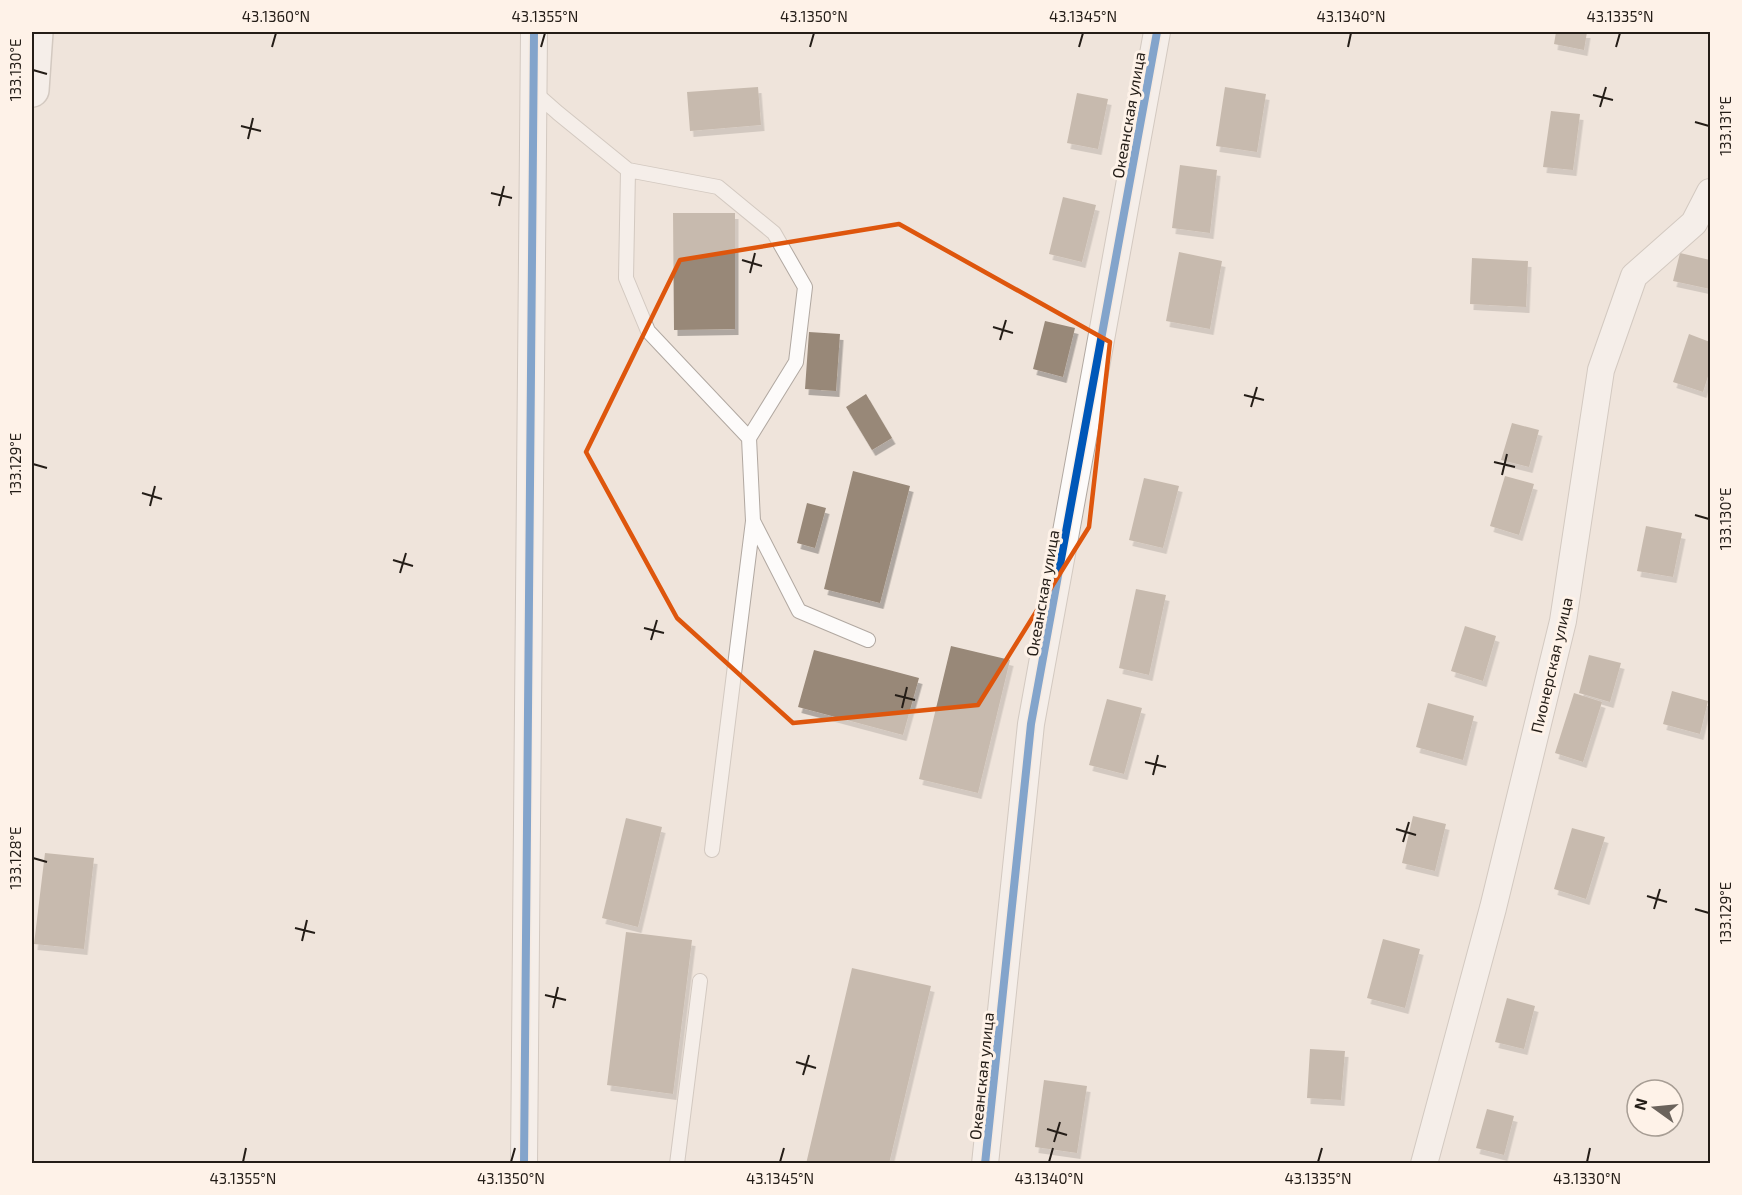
<svg xmlns="http://www.w3.org/2000/svg" width="1742" height="1195" font-family="'Exo 2',sans-serif">
<defs>
<filter id="shadow"><feDropShadow dx="3.5" dy="6" stdDeviation="0" flood-color="#0004"/></filter>
</defs>
<rect width="100%" height="100%" fill="#efe4db"/>
<path fill="#988878" filter="url(#shadow)" d="M 1556,32 L 1587,32 L 1584,50 L 1554,44 Z
M 758,87 L 761,125 L 690,131 L 687,92 Z
M 1225,87 L 1266,94 L 1257,152 L 1216,146 Z
M 1077,93 L 1108,99 L 1098,149 L 1067,143 Z
M 1551,111 L 1580,114 L 1573,170 L 1543,167 Z
M 1180,165 L 1217,170 L 1210,233 L 1172,228 Z
M 1063,197 L 1096,205 L 1082,262 L 1049,254 Z
M 673,213 L 735,213 L 735,329 L 674,330 Z
M 1179,252 L 1222,261 L 1210,329 L 1166,321 Z
M 1680,253 L 1710,260 L 1710,289 L 1673,281 Z
M 1472,258 L 1528,261 L 1526,307 L 1470,304 Z
M 1045,321 L 1075,328 L 1063,377 L 1033,369 Z
M 809,332 L 840,334 L 836,391 L 805,389 Z
M 1689,334 L 1710,342 L 1710,370 L 1703,392 L 1673,382 Z
M 866,394 L 892,438 L 872,450 L 846,407 Z
M 1512,423 L 1539,430 L 1529,467 L 1501,460 Z
M 853,471 L 910,486 L 880,603 L 824,589 Z
M 1505,476 L 1534,484 L 1519,535 L 1490,526 Z
M 1144,478 L 1179,486 L 1163,548 L 1129,540 Z
M 807,503 L 826,508 L 815,548 L 797,543 Z
M 1646,526 L 1682,533 L 1673,577 L 1637,571 Z
M 1136,589 L 1166,595 L 1149,675 L 1119,668 Z
M 1465,626 L 1496,636 L 1483,681 L 1451,671 Z
M 951,646 L 1010,660 L 978,793 L 919,779 Z
M 814,650 L 919,678 L 903,735 L 798,707 Z
M 1589,655 L 1621,663 L 1610,702 L 1579,693 Z
M 1672,691 L 1708,701 L 1700,734 L 1663,724 Z
M 1574,693 L 1602,702 L 1583,762 L 1555,753 Z
M 1107,699 L 1142,708 L 1124,774 L 1089,765 Z
M 1428,703 L 1474,716 L 1463,760 L 1416,747 Z
M 1413,816 L 1446,824 L 1435,871 L 1402,863 Z
M 626,818 L 662,827 L 638,927 L 602,918 Z
M 1572,828 L 1605,837 L 1586,899 L 1554,889 Z
M 45,853 L 94,858 L 84,949 L 34,944 Z
M 626,932 L 692,940 L 673,1094 L 607,1085 Z
M 1383,939 L 1420,949 L 1405,1008 L 1367,998 Z
M 852,968 L 931,986 L 889,1164 L 806,1164 Z
M 1507,998 L 1535,1006 L 1524,1049 L 1495,1042 Z
M 1310,1049 L 1345,1051 L 1341,1100 L 1307,1098 Z
M 1044,1080 L 1087,1086 L 1077,1153 L 1035,1147 Z
M 1487,1109 L 1514,1116 L 1504,1155 L 1476,1148 Z"/>
<g fill="none" stroke-linecap="round" stroke-linejoin="round">
<g stroke="#b1a8a1" stroke-width="16">
<path id="lane" d="M 533,91 L 558,113 L 628,170 L 626,278 L 648,331 L 749,438 L 753,521 L 712,850
M 628,170 L 718,187 L 774,233 L 805,287 L 796,362 L 749,438
M 753,521 L 799,611 L 868,640
M 677,1164 L 700,981"/>
</g>
<g stroke="#b1a8a1" stroke-width="28">
<path id="street" d="M 524,1164 L 534,32
M 985,1164 L 1031,724 L 1157,32
M 1424,1164 L 1493,908 L 1563,621 L 1601,370 L 1634,276 L 1694,223 L 1710,192"/>
</g>
<g stroke="#b1a8a1" stroke-width="36">
<path id="secondary" d="M 32,90 L 36,32"/>
</g>
<use href="#lane" stroke="#fdfbfa" stroke-width="14"/>
<use href="#street" stroke="#fdfbfa" stroke-width="26"/>
<use href="#secondary" stroke="#fdfbfa" stroke-width="33"/>
<g stroke="#fef2e8" stroke-width="11">
<path id="cycleway" d="M 524,1164 L 534,32
M 985,1164 L 1031,724 L 1157,32"/>
</g>
<use href="#cycleway" stroke="#0057b8" stroke-width="8"/>
</g>
<path d="M0 0H1742V1195H0ZM 899,224 L 1110,342 L 1089,527 L 978,705 L 793,723 L 677,618 L 586,452 L 680,260 Z" fill="#efe4db" fill-opacity=".55" fill-rule="evenodd"/>
<path fill="none" stroke="#de560d" stroke-width="4.5" stroke-linejoin="round" d="M 899,224 L 1110,342 L 1089,527 L 978,705 L 793,723 L 677,618 L 586,452 L 680,260 Z"/>
<path fill="none" stroke="#241d17" stroke-width="2" d="M 272,47 L 276,33M 541,47 L 545,33M 810,47 L 814,33M 1079,47 L 1083,33M 1348,47 L 1351,33M 1616,47 L 1620,33M 33,70 L 47,74M 1593,95 L 1613,100M 1600,107 L 1606,87M 1695,122 L 1709,126M 241,126 L 261,131M 248,139 L 253,118M 491,193 L 512,198M 499,206 L 504,186M 742,260 L 762,266M 750,273 L 755,253M 993,327 L 1013,333M 1000,340 L 1006,320M 1244,395 L 1264,400M 1251,407 L 1257,387M 1494,462 L 1515,467M 33,464 L 47,468M 1502,475 L 1507,454M 142,493 L 162,499M 150,506 L 155,486M 1695,515 L 1709,519M 393,560 L 413,566M 400,573 L 406,553M 644,628 L 664,633M 651,640 L 657,620M 895,695 L 915,700M 902,708 L 907,687M 1145,762 L 1166,767M 1153,775 L 1158,755M 1396,829 L 1416,835M 1403,842 L 1409,822M 33,858 L 47,862M 1647,896 L 1667,902M 1654,909 L 1660,889M 1695,909 L 1709,913M 295,928 L 315,933M 302,941 L 307,920M 545,995 L 566,1000M 553,1008 L 558,987M 796,1062 L 816,1068M 803,1075 L 809,1055M 1047,1129 L 1067,1135M 1054,1142 L 1060,1122M 243,1162 L 246,1148M 511,1162 L 515,1148M 780,1162 L 784,1148M 1049,1162 L 1053,1148M 1318,1162 L 1322,1148M 1587,1162 L 1590,1148"/>
<g text-anchor="middle" dominant-baseline="central" stroke-width="6" stroke-linejoin="round" paint-order="stroke">
<g font-size="16" fill="#241d17" stroke="#fef2e8">
<text transform="translate(1128 115) rotate(-80)">Океанская улица</text>
<text transform="translate(1042 593) rotate(-80)">Океанская улица</text>
<text transform="translate(1551 665) rotate(-77)">Пионерская улица</text>
<text transform="translate(981 1076) rotate(-84)">Океанская улица</text>
</g>
</g>
<rect width="1742" height="1195" fill="none" stroke="#fef2e8" stroke-width="66"/>
<g transform="translate(1655 1108) rotate(285)"><circle r="28" fill="#fef2e8" stroke="#a79d94" stroke-width="1.5"/>
<path d="M0-4.5L10 22L0 15L-10 22Z" fill="#6b635c"/>
<text y="-9" font-size="16" font-weight="bold" text-anchor="middle" fill="#241d17">N</text>
</g>
<rect x="33" y="33" width="1676" height="1129" fill="none" stroke="#241d17" stroke-width="2"/>
<g font-size="15" text-anchor="middle" fill="#241d17">
<text x="276" y="22">43.1360°N</text>
<text x="545" y="22">43.1355°N</text>
<text x="814" y="22">43.1350°N</text>
<text x="1083" y="22">43.1345°N</text>
<text x="1351" y="22">43.1340°N</text>
<text x="1620" y="22">43.1335°N</text>
<text transform="translate(16 70) rotate(-90)" y="5">133.130°E</text>
<text transform="translate(1726 126) rotate(-90)" y="5">133.131°E</text>
<text transform="translate(16 464) rotate(-90)" y="5">133.129°E</text>
<text transform="translate(1726 519) rotate(-90)" y="5">133.130°E</text>
<text transform="translate(16 858) rotate(-90)" y="5">133.128°E</text>
<text transform="translate(1726 913) rotate(-90)" y="5">133.129°E</text>
<text x="243" y="1184">43.1355°N</text>
<text x="511" y="1184">43.1350°N</text>
<text x="780" y="1184">43.1345°N</text>
<text x="1049" y="1184">43.1340°N</text>
<text x="1318" y="1184">43.1335°N</text>
<text x="1587" y="1184">43.1330°N</text>
</g>
</svg>
